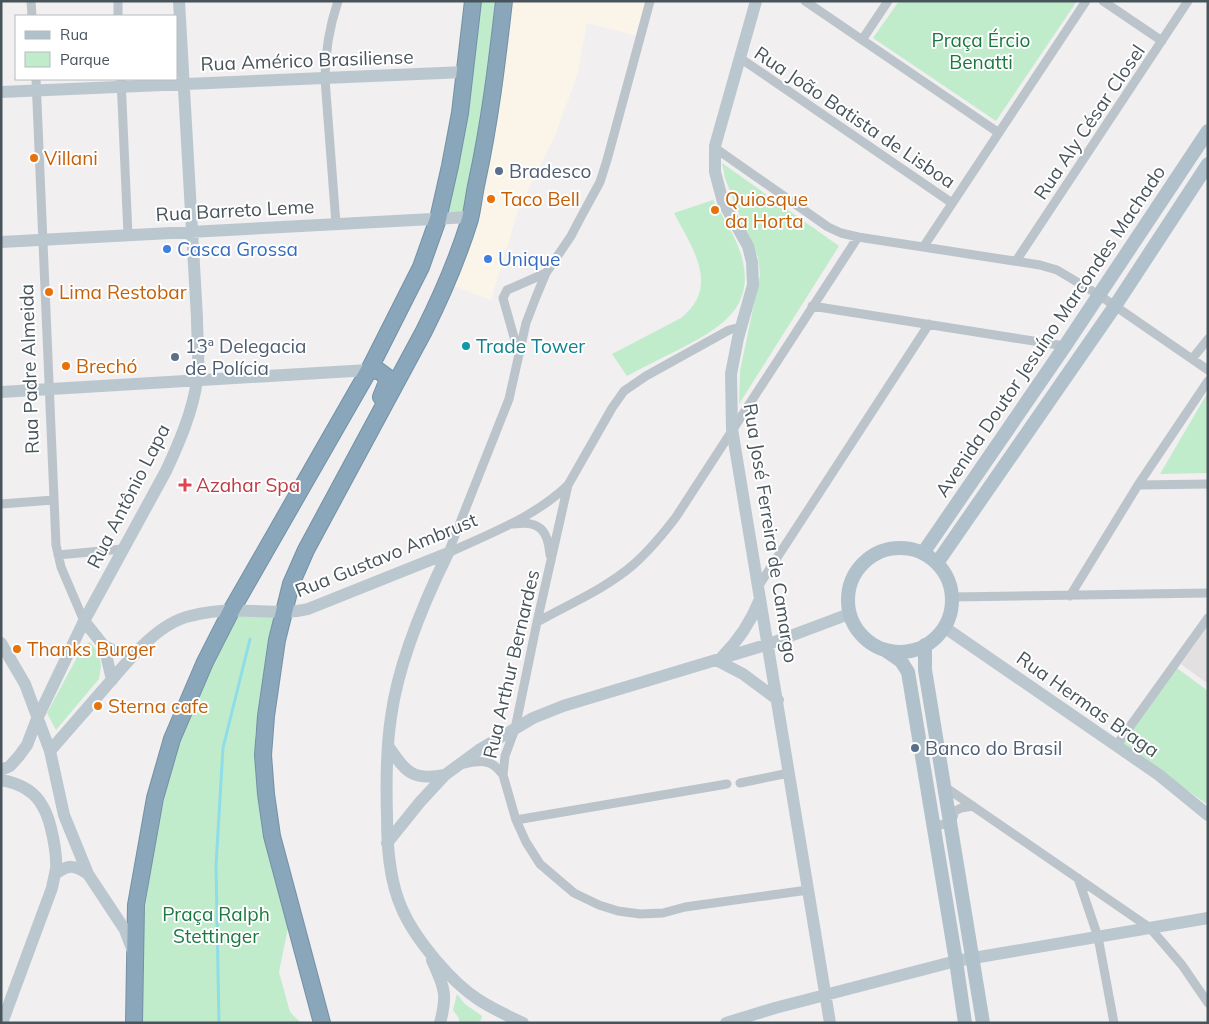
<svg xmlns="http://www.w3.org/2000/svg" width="1209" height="1024" font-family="Mulish,sans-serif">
<rect width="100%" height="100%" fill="#f1efef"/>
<path fill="#fbf4e9" d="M 512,1 L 649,1 L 641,37 L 587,23 L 578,72 L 555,136 L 518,210 L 491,300 L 451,285 Z"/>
<path fill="#e2e0e0" d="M 1208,626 L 1208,684 L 1181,664 Z"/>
<path fill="#c0eccc" d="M 477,1 L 500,1 L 467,214 L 444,215 Z
M 899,1 L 1077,1 L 996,121 L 873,38 Z
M 722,163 L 839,246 L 739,404 L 740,371 L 760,275 L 758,257 L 736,207 L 725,178 Z
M 713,200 C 723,218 737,238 742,258 C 756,310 716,330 678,350 C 661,358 644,367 627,376 L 612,354 L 681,318 C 721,286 692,248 674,213 Z
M 1208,392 L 1208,473 L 1160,474 Z
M 236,614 L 276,618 L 255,734 L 265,829 L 289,923 L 279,972 L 290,1012 L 301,1023 L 142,1023 L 144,916 L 156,834 L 175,753 L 210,667 Z
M 90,642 L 99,653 L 101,666 L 99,679 L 56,730 L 47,713 L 83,646 Z
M 1177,668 L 1208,691 L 1208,805 L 1122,744 Z
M 457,994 L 465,1004 L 482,1016 L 481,1020 L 477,1023 L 460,1023 L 458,1017 L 453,1010 Z"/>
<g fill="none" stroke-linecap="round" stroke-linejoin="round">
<path stroke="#8fdde7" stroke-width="3" d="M 219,1023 L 216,865 L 223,748 L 250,639"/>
<g stroke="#7491a6" stroke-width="18">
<path id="highway" d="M 369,370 L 379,371 L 387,377 L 387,382 L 381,397
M 134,1023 L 136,905 L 155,798 L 172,739 L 205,662 L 231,611 L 369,370 L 421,267 L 438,219 L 450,166 L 460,113 L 473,1
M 322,1023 L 272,836 L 266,794 L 263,755 L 266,716 L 277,640 L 291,584 L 306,550 L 424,331 C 442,295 458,258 470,219 C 473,207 474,194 477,181 C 490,121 497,62 504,1"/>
</g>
<path stroke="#bbc4cb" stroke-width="9" d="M 31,1 L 32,16
M 118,1 L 118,16
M 805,1 L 999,133
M 1103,1 L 1162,41
M 862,40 L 888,1
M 740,58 L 952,203
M 36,79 L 56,545 L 61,567 L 84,621
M 121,79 L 128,235
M 715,148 L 828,227 L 841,233 L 858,237 L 1040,265 L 1057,270 L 1099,295 L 1208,370
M 336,224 L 325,79 C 325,51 329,28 338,1
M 924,246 L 1086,1
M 1016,261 L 1188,1
M 812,306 L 1065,346
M 741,327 L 729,330 L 646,376 L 624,391 L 612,408 L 568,485 L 537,622 L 515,729 L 505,756 L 503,775 L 516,820 L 526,842 L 540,864 L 574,893 L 599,905 L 618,911 L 640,914 L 663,913 L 685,907 L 808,890
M 519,355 L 503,298 L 507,290 L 546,273
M 1192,359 L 1208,339
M 1138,485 L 1208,484
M 1,504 L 53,500
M 514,524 C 539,520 548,530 550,555
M 448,553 L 509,399 L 526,323 L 536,297 L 546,273 L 571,236 L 582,215 L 600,182 L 607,160 L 650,1
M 448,553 C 489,534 535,517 568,485
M 58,555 L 123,549
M 758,587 L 929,324
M 1070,596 L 1138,485 L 1208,381
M 952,597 L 1208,593
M 537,622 C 569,604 605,589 633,565 C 649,551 663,534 676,517 L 858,237
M 1116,746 L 1208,618
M 464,764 C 482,760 492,759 503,775
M 740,783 L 789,773
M 945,787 L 1150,928 L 1182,965 L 1208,1003
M 516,820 L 727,784
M 934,826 L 951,823 L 955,811 L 961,808 L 973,806
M 1078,878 L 1098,937 L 1114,1023"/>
<path stroke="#bbc7cf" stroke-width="12" d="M 756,1 L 715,146 L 715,172 L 723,202 L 748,246 L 752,262 L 753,285 L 738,338 L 731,374 L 732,429 L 830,1023
M 1,92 L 465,72
M 1,242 L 470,217
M 1,392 L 369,370
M 448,553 C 424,602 398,664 391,717 C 386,750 386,783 387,816 C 387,846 389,880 402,909 C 415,939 451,982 479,1000 C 493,1009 508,1016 523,1023
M 84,621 L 104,646 L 112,680
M 944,627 L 1159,775 L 1208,815
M 1,643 L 25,684 L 50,751 L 64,815 L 88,874 L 125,930 L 133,951
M 104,646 L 115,651 L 137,651
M 722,657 C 739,640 751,622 760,599
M 716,660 L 743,674 L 778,700
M 388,746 C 406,772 412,781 445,775
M 50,751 C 67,731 85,711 102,691 C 125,665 155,624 190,616 C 209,611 232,610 251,611 C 270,611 289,614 308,609 L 448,553
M 1,770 L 10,766 L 19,756 L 27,745 L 37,719 L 84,621 L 166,471 C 179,443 193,411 197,380 C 200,360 197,338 197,318 L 179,1
M 1,780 C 18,783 35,791 43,807 C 51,820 57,853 56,868 C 55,875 53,882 52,888 L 2,1023
M 387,843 L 420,802 L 445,775 L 479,750 L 533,718 L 563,706 L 769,644 L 849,614
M 55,874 C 69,864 74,865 88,874
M 432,960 C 444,987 448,993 440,1023
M 726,1023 L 775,1008 L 956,961 L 1208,918"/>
<path stroke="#b0c1cc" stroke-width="14" d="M848 600a52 52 0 1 1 104 0a52 52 0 1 1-104 0Z
M 923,553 L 1065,346 L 1208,131
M 937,563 L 1115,306 L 1208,164
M 925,645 L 925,670 L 983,1023
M 885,650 L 901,661 L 908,672 L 956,961 L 965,1023"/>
<use href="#highway" stroke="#89a6bb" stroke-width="16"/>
</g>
<g fill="#e8710a" stroke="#fff" stroke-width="2">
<circle cx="34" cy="158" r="5"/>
<circle cx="491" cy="199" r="5"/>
<circle cx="715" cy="210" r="5"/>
<circle cx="49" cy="292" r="5"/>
<circle cx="66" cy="366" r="5"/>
<circle cx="17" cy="649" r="5"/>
<circle cx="98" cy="706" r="5"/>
</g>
<g fill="#5c6f8a" stroke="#fff" stroke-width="2">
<circle cx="499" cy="171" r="5"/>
<circle cx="175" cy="357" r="5"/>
<circle cx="915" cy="748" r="5"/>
</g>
<g fill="#3f7fe0" stroke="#fff" stroke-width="2">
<circle cx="167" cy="249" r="5"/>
<circle cx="488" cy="259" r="5"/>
</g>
<circle fill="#0f9aa8" stroke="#fff" stroke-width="2" cx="466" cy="346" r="5"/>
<path fill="#e0444e" stroke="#fff" stroke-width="2" d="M182.5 477.5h5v5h5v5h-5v5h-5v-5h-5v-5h5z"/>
<g text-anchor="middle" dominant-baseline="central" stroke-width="4" stroke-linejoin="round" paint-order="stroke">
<g font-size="19" fill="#1c7841" stroke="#fff">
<text x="981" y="40">Praça Ércio<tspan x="981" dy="22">Benatti</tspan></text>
<text x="216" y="914">Praça Ralph<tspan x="216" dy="22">Stettinger</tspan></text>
</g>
<g font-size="19" fill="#48545b" stroke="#fff">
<text transform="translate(307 60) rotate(-2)">Rua Américo Brasiliense</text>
<text transform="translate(855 117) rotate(34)">Rua João Batista de Lisboa</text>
<text transform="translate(1089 122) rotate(-56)">Rua Aly César Closel</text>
<text transform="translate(235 210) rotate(-3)">Rua Barreto Leme</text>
<text transform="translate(1050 331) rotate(-56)">Avenida Doutor Jesuíno Marcondes Machado</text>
<text transform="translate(29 369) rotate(-92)">Rua Padre Almeida</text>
<text transform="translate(128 496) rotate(-63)">Rua Antônio Lapa</text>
<text transform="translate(771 533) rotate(81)">Rua José Ferreira de Camargo</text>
<text transform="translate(386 555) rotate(-22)">Rua Gustavo Ambrust</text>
<text transform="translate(511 664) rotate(-77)">Rua Arthur Bernardes</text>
<text transform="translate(1088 704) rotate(35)">Rua Hermas Braga</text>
</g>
<g font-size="19" fill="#c56008" stroke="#fff" text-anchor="start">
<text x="44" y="158">Villani</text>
<text x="501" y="199">Taco Bell</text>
<text x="725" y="199">Quiosque<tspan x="725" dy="22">da Horta</tspan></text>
<text x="59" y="292">Lima Restobar</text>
<text x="76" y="366">Brechó</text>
<text x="27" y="649">Thanks Burger</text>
<text x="108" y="706">Sterna cafe</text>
</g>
<g font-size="19" fill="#4e5e75" stroke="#fff" text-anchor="start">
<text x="509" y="171">Bradesco</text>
<text x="185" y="346">13ª Delegacia<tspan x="185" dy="22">de Polícia</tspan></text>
<text x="925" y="748">Banco do Brasil</text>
</g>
<g font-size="19" fill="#366cbe" stroke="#fff" text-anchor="start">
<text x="177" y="249">Casca Grossa</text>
<text x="498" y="259">Unique</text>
</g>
<g font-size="19" fill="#0d838f" stroke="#fff" text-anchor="start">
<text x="476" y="346">Trade Tower</text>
</g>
<g font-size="19" fill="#be3a42" stroke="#fff" text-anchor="start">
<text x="196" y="485">Azahar Spa</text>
</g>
</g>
<rect width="1209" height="1024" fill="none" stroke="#48545b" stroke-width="5"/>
<rect x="15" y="15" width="162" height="65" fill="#ffffff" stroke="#b6bbbd"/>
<rect x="25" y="31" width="25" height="8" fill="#b0c1cc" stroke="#b6bbbd"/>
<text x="60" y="40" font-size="15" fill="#48545b">Rua</text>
<rect x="25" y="52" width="25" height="15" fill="#c0eccc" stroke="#b6bbbd"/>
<text x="60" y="65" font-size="15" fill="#48545b">Parque</text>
</svg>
